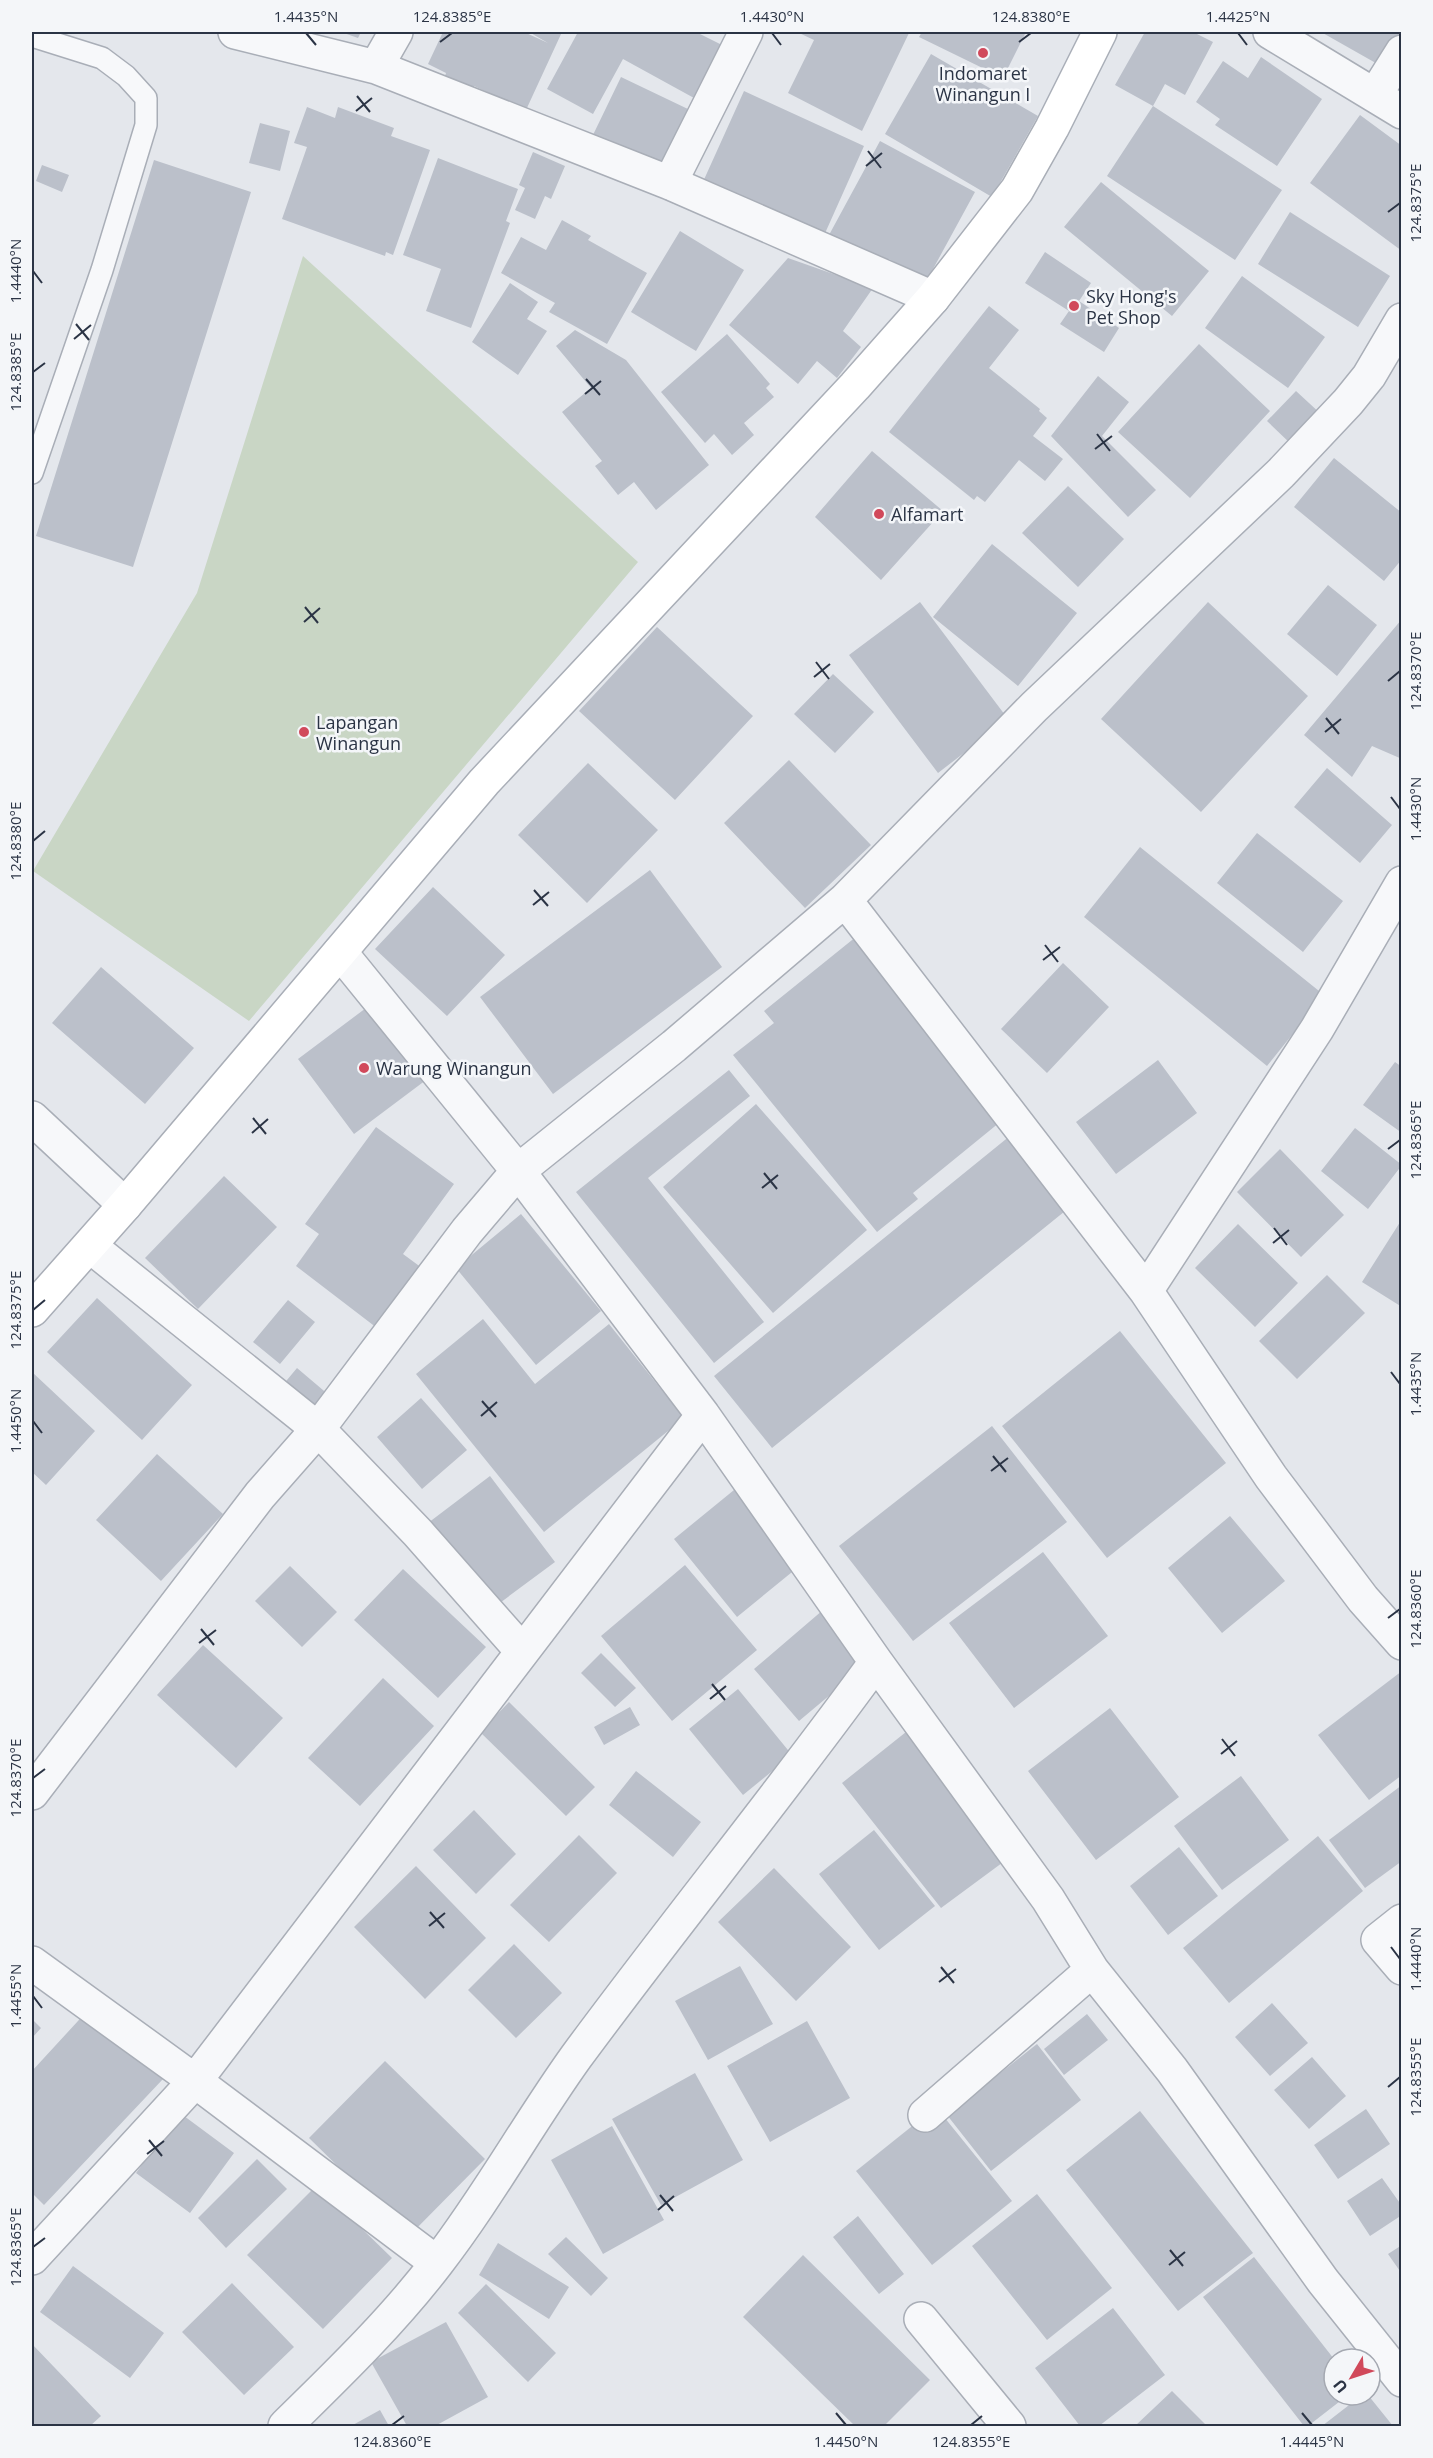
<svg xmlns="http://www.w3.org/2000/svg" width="1433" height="2458" font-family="'Open Sans',sans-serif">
<rect width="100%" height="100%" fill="#e4e7ec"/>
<path fill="#c9d6c5" d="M 303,256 L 638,562 L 249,1021 L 33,871 L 197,593 Z"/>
<path fill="#bbc0ca" d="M 341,32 L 361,32 L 358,38 Z
M 443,32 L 524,32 L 548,43 L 529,32 L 562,32 L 526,110 L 474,86 L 467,97 L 442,85 L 446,73 L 428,64 Z
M 578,32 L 696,32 L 722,45 L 694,98 L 623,59 L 593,114 L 547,89 Z
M 797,32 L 909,33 L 862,131 L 788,93 L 814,40 Z
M 922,32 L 1026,32 L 1003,78 L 919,37 Z
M 1145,32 L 1193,32 L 1213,42 L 1185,95 L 1165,84 L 1153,106 L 1115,85 Z
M 1321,32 L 1401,32 L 1381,66 Z
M 931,54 L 1038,116 L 992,197 L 885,134 Z
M 1261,57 L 1322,99 L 1277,166 L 1215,125 L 1220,119 L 1196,102 L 1223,61 L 1248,78 Z
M 621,77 L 690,110 L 661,170 L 592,137 Z
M 744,91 L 864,146 L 822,240 L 702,184 Z
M 1153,106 L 1282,190 L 1235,260 L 1107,176 Z
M 307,107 L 335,118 L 338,107 L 394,128 L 391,136 L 430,150 L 393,255 L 386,252 L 385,256 L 282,219 L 307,147 L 294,143 Z
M 1360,115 L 1402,146 L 1402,251 L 1310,183 Z
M 260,123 L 290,131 L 280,171 L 249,163 Z
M 880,141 L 975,192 L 927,280 L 889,259 L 886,267 L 829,235 Z
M 533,152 L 565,166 L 551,199 L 545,196 L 535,219 L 515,210 L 525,188 L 519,185 Z
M 438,158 L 518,189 L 506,221 L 510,223 L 471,328 L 426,311 L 441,269 L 403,255 Z
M 154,160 L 251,192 L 133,567 L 36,536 Z
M 42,165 L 69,175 L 62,192 L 36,181 Z
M 1101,182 L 1209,271 L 1172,316 L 1064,227 Z
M 1290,212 L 1390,276 L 1358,327 L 1258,264 Z
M 562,220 L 591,236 L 588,240 L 647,273 L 607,344 L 549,312 L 555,303 L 501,273 L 521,237 L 546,250 Z
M 680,231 L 744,270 L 696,351 L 631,312 Z
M 1045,252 L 1091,283 L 1079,301 L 1119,328 L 1104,352 L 1060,324 L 1069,311 L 1025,283 Z
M 788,258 L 873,288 L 843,331 L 861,347 L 837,378 L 817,361 L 798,384 L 729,325 Z
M 1242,276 L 1325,337 L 1288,388 L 1205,328 Z
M 510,283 L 538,302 L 527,319 L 547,331 L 518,375 L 472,342 Z
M 989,306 L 1019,330 L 989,368 L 1040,409 L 1039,411 L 1047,418 L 1033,436 L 1063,459 L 1045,481 L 1019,460 L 985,502 L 977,496 L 974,500 L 889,432 Z
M 575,330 L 626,360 L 709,465 L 656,510 L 634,482 L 618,495 L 595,466 L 602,461 L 562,412 L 591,388 L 556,346 Z
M 727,334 L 770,384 L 766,388 L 774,397 L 744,423 L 754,435 L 732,455 L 714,434 L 705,443 L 661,392 Z
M 1199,344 L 1270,411 L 1190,498 L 1118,432 Z
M 1098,376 L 1129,402 L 1102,436 L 1156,490 L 1128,517 L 1051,436 Z
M 1296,391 L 1322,415 L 1292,445 L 1267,421 Z
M 872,451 L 943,511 L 881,580 L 815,517 Z
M 1334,458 L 1402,513 L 1402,559 L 1384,581 L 1294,507 Z
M 1068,486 L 1124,539 L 1078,587 L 1022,533 Z
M 992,544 L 1077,613 L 1018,686 L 933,617 Z
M 1328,585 L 1377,625 L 1337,676 L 1287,634 Z
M 920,602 L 1008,719 L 938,773 L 849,655 Z
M 1208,602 L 1308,696 L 1201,812 L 1101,719 Z
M 1402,619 L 1402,759 L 1372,746 L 1352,777 L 1304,735 Z
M 657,627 L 753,716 L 675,800 L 579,711 Z
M 833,674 L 874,712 L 835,753 L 794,714 Z
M 789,760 L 871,845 L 805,908 L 724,823 Z
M 588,763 L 658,830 L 587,903 L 518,835 Z
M 1327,768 L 1392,825 L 1360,863 L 1294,807 Z
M 1257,833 L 1343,901 L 1303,952 L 1217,883 Z
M 1140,847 L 1324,995 L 1267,1066 L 1084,917 Z
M 650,870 L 722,967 L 553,1094 L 480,997 Z
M 433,887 L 505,955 L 447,1016 L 375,949 Z
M 857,936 L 1005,1118 L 913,1193 L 918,1199 L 877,1232 L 733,1055 L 774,1023 L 764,1011 Z
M 1063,963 L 1109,1007 L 1047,1073 L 1001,1029 Z
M 101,967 L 194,1048 L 145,1104 L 52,1023 Z
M 374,1002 L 430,1077 L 354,1134 L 298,1059 Z
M 1158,1060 L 1197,1113 L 1116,1174 L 1076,1122 Z
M 1395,1062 L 1402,1067 L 1402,1133 L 1363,1105 Z
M 729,1070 L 750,1096 L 648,1178 L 764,1322 L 714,1363 L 576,1192 Z
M 756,1104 L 867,1230 L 773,1313 L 663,1187 Z
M 376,1127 L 454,1184 L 403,1254 L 422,1268 L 377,1328 L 296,1266 L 319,1234 L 305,1224 Z
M 1355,1128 L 1402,1165 L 1368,1209 L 1321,1171 Z
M 1016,1131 L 1075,1203 L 772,1448 L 714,1376 Z
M 1280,1149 L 1344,1215 L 1301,1257 L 1237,1192 Z
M 224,1176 L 277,1227 L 198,1309 L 145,1258 Z
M 521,1214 L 601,1311 L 536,1365 L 456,1268 Z
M 1402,1219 L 1402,1307 L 1362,1282 Z
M 1238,1224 L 1298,1283 L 1255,1327 L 1195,1268 Z
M 1327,1275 L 1365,1313 L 1297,1379 L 1259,1341 Z
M 97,1298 L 192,1385 L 142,1440 L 47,1352 Z
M 288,1300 L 315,1322 L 280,1364 L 253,1342 Z
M 483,1319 L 535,1384 L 609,1324 L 684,1418 L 544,1532 L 416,1374 Z
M 1120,1331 L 1226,1463 L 1107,1558 L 1002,1426 Z
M 297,1368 L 330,1396 L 314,1414 L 282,1386 Z
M 32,1372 L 95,1431 L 46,1485 L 32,1472 Z
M 421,1398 L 467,1450 L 422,1489 L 377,1437 Z
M 992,1426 L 1067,1522 L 913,1641 L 839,1546 Z
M 157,1454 L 223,1514 L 161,1581 L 96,1520 Z
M 490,1476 L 555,1562 L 493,1608 L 428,1523 Z
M 734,1490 L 797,1568 L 737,1617 L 674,1539 Z
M 1230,1516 L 1285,1581 L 1222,1633 L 1168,1568 Z
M 1043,1552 L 1108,1636 L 1014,1708 L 949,1623 Z
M 685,1565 L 757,1650 L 672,1721 L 601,1636 Z
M 290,1566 L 337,1612 L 302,1647 L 255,1601 Z
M 403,1569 L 486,1647 L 438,1698 L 354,1620 Z
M 823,1610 L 868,1663 L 799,1721 L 754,1669 Z
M 203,1645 L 283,1718 L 236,1768 L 157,1695 Z
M 601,1653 L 636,1688 L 615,1707 L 581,1673 Z
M 1402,1671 L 1402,1775 L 1369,1800 L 1318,1735 Z
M 383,1678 L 434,1726 L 360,1806 L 308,1758 Z
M 738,1689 L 792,1755 L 743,1795 L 689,1729 Z
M 509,1702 L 595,1787 L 566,1816 L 480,1732 Z
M 630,1707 L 640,1725 L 604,1745 L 594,1727 Z
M 1110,1708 L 1179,1797 L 1096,1860 L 1028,1771 Z
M 906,1732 L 1006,1860 L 941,1908 L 842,1783 Z
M 636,1771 L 701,1822 L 673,1857 L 609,1805 Z
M 1241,1776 L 1289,1840 L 1222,1890 L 1174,1826 Z
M 1402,1785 L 1402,1861 L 1365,1888 L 1329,1840 Z
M 474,1810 L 516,1854 L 476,1894 L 433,1850 Z
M 874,1830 L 935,1906 L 879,1950 L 819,1874 Z
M 579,1835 L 617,1873 L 549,1942 L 510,1905 Z
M 1318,1836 L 1363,1891 L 1229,2003 L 1183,1948 Z
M 1179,1847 L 1218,1896 L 1168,1935 L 1130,1886 Z
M 416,1866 L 486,1938 L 425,1999 L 354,1927 Z
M 774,1868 L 851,1947 L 796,2001 L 718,1922 Z
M 514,1944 L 562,1993 L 516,2038 L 468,1990 Z
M 740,1966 L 773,2024 L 708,2060 L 675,2001 Z
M 1272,2003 L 1308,2043 L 1270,2076 L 1235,2037 Z
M 89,2009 L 163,2079 L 44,2205 L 32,2193 L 32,2071 Z
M 1087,2014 L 1108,2040 L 1064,2075 L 1044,2049 Z
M 32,2019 L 41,2028 L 32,2038 Z
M 807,2021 L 850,2098 L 770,2142 L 727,2066 Z
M 1037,2044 L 1081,2100 L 991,2171 L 947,2115 Z
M 1312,2057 L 1346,2096 L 1309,2129 L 1274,2090 Z
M 385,2061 L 485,2159 L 409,2236 L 309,2138 Z
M 695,2073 L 743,2160 L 661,2205 L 612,2119 Z
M 936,2107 L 1012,2201 L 932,2265 L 856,2171 Z
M 1366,2109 L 1390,2144 L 1338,2179 L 1314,2145 Z
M 1140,2111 L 1253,2253 L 1178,2311 L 1066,2170 Z
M 180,2113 L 234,2153 L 190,2213 L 136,2173 Z
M 612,2126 L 664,2220 L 603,2254 L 551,2160 Z
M 257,2159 L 287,2189 L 226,2248 L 198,2218 Z
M 1382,2178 L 1402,2206 L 1402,2215 L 1370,2236 L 1347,2201 Z
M 317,2185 L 392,2258 L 323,2329 L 247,2255 Z
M 1037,2194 L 1112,2288 L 1047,2340 L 972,2246 Z
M 858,2216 L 904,2274 L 879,2294 L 833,2237 Z
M 566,2237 L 608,2278 L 591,2296 L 548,2254 Z
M 498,2243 L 569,2287 L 549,2319 L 479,2275 Z
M 1402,2245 L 1402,2274 L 1388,2254 Z
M 803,2255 L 930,2380 L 884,2426 L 855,2426 L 743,2317 Z
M 1254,2257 L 1334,2359 L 1334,2395 L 1348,2395 L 1308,2426 L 1304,2426 L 1203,2297 Z
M 73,2266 L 164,2333 L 130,2378 L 40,2312 Z
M 232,2283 L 294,2347 L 244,2395 L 182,2332 Z
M 486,2284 L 556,2353 L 528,2382 L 458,2313 Z
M 1113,2308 L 1165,2375 L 1099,2426 L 1080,2426 L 1035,2368 Z
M 446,2322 L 488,2397 L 435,2426 L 407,2426 L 371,2362 Z
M 32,2344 L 101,2416 L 90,2426 L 32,2426 Z
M 1172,2391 L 1207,2426 L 1135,2426 Z
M 1362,2395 L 1368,2395 L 1393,2426 L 1322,2426 Z
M 380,2410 L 389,2426 L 351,2426 Z"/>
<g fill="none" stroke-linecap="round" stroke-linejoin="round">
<g stroke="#a9aeb7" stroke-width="24">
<path id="lane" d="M 32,36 L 102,58 L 126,76 L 146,98 L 146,125 L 102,270 L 32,473"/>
</g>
<g stroke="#a9aeb7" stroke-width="36">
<path id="street" d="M 235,32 L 376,67 L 670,183 L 933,298
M 1270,32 L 1402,112
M 376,67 L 396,32
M 1375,95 L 1402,52
M 670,183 L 746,32
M 845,900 L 1146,1291 L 1271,1477 L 1363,1599 L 1402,1643
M 340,952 L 518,1171 L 703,1415 L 876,1662 L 1048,1899 L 1092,1970 L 1172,2070 L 1323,2281 L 1402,2380
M 32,1118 L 125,1205
M 90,1246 L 318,1429 L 418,1533 L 522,1651
M 1146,1291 L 1317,1029 L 1402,883
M 32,1793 L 260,1495 L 318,1429 L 467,1231 L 518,1171 L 674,1046 L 845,900 L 1034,707 L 1281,473 L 1348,402 L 1369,376 L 1402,320
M 1402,1921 L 1378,1940 L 1402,1968
M 32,1963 L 195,2081 L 437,2263
M 925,2115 L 1092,1970
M 32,2258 L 195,2081 L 703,1415
M 921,2319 L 1009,2426
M 285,2426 C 337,2375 392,2322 437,2263 C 488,2197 528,2124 576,2057 C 674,1924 779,1796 876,1662"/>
</g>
<g stroke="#a9aeb7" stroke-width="36">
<path id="secondary" d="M 32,1310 L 125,1205 L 484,782 L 855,386 L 933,298 L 1017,190 L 1052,128 L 1100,32"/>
</g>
<use href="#lane" stroke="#f7f8fa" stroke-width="21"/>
<use href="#street" stroke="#f7f8fa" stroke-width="33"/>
<use href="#secondary" stroke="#fff" stroke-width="33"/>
</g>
<path fill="none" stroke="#2b3445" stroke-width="2" d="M 306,33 L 316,45M 772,33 L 781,45M 1238,33 L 1247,45M 440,42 L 452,33M 1019,42 L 1031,33M 357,96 L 370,112M 356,111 L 372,98M 868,151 L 881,168M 866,166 L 882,153M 1388,212 L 1400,203M 33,271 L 42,283M 76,324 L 89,340M 74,339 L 91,325M 33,372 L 45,363M 586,379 L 600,395M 585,394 L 601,381M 1097,434 L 1110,451M 1095,449 L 1112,436M 305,607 L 318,623M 304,622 L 320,608M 816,662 L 829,679M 814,677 L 830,664M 1388,681 L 1400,671M 1326,718 L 1339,734M 1325,732 L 1341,719M 1391,797 L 1400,809M 33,841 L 45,831M 534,890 L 548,906M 533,905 L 549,892M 1045,945 L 1058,962M 1043,960 L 1060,947M 253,1118 L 266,1134M 252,1133 L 268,1119M 1388,1149 L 1400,1140M 764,1173 L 777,1189M 762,1188 L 778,1175M 1274,1228 L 1287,1245M 1273,1243 L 1289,1230M 33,1310 L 45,1300M 1391,1372 L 1400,1384M 482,1401 L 496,1417M 481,1416 L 497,1402M 33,1421 L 42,1433M 993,1456 L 1006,1472M 991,1471 L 1008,1458M 1388,1618 L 1400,1609M 201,1629 L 214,1645M 199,1643 L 216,1630M 712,1684 L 725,1700M 710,1699 L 726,1686M 1222,1739 L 1235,1756M 1221,1754 L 1237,1741M 33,1778 L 45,1769M 430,1912 L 444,1928M 429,1926 L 445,1913M 1391,1947 L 1400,1959M 941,1967 L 954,1983M 939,1982 L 956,1969M 33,1996 L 42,2008M 1388,2087 L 1400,2077M 149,2140 L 162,2156M 147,2154 L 164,2141M 660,2195 L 673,2211M 658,2210 L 674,2196M 33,2247 L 45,2238M 1170,2250 L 1183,2266M 1169,2265 L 1185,2252M 836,2413 L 846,2425M 1302,2413 L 1312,2425M 392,2425 L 404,2416M 971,2425 L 982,2416"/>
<g fill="#d1495b" stroke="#f4f6f9" stroke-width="2">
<circle cx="983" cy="53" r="6"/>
<circle cx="1074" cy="306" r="6"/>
<circle cx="879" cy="514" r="6"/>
<circle cx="304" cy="732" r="6"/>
<circle cx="364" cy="1068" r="6"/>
</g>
<g text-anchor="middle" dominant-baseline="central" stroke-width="5" stroke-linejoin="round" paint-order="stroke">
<g font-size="18" fill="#2b3445" stroke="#f4f6f9" text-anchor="start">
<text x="983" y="73" text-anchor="middle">Indomaret<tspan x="983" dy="21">Winangun I</tspan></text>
<text x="1086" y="296">Sky Hong's<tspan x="1086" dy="21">Pet Shop</tspan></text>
<text x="891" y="514">Alfamart</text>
<text x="316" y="722">Lapangan<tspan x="316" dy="21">Winangun</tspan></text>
<text x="376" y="1068">Warung Winangun</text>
</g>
</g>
<rect width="1433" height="2458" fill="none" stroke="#f4f6f9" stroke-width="66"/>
<g transform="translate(1352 2377) rotate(231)"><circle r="28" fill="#f4f6f9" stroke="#a4a8b1" stroke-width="1.5"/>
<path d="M0-4.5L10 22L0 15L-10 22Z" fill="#d1495b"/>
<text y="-9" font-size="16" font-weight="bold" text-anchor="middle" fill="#2b3445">U</text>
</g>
<rect x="33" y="33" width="1367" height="2392" fill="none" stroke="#2b3445" stroke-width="2"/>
<g font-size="15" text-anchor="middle" fill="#2b3445">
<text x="306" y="22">1.4435°N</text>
<text x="452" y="22">124.8385°E</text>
<text x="772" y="22">1.4430°N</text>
<text x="1031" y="22">124.8380°E</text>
<text x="1238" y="22">1.4425°N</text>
<text transform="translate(1416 203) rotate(-90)" y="5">124.8375°E</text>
<text transform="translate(16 271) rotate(-90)" y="5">1.4440°N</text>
<text transform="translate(16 372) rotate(-90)" y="5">124.8385°E</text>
<text transform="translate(1416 671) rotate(-90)" y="5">124.8370°E</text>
<text transform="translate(1416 809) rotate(-90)" y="5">1.4430°N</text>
<text transform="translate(16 841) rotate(-90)" y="5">124.8380°E</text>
<text transform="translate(1416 1140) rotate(-90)" y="5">124.8365°E</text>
<text transform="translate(16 1310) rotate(-90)" y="5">124.8375°E</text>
<text transform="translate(1416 1384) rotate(-90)" y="5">1.4435°N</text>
<text transform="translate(16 1421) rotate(-90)" y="5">1.4450°N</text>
<text transform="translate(1416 1609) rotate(-90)" y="5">124.8360°E</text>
<text transform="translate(16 1778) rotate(-90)" y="5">124.8370°E</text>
<text transform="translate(1416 1959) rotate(-90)" y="5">1.4440°N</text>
<text transform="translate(16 1996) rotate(-90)" y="5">1.4455°N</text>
<text transform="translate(1416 2077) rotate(-90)" y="5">124.8355°E</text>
<text transform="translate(16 2247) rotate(-90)" y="5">124.8365°E</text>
<text x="392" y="2447">124.8360°E</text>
<text x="846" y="2447">1.4450°N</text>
<text x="971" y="2447">124.8355°E</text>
<text x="1312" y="2447">1.4445°N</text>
</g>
</svg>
